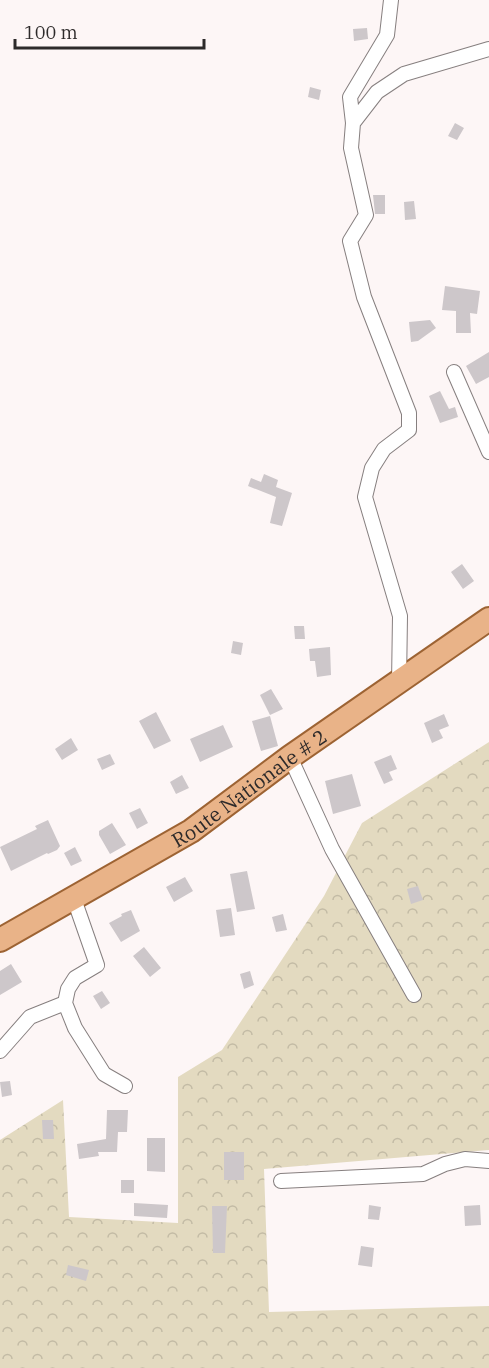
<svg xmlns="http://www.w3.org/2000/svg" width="489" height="1368" font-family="'IBM Plex Serif',serif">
<defs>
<pattern id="forest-crowns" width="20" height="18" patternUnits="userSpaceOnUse" patternTransform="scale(1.5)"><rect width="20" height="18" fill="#e3dac0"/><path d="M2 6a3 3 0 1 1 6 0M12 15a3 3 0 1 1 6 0" fill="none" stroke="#c3bba5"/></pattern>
</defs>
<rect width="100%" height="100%" fill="#fdf6f6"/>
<path fill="url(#forest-crowns)" d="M 489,742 L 489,1150 L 264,1169 L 269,1312 L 489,1306 L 489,1368 L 0,1368 L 0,1140 L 63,1100 L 69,1217 L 178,1223 L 178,1077 L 222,1050 L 324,896 L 362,823 Z"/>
<path fill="#cdc7ca" d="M 367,28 L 368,39 L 354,41 L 353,29 Z
M 310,87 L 321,90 L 319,100 L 308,97 Z
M 455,123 L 464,128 L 457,140 L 448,136 Z
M 373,195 L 385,195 L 385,214 L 375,214 Z
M 414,201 L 416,219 L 405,220 L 404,202 Z
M 445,286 L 480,291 L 477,314 L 470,313 L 471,333 L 456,333 L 456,311 L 442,310 Z
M 430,320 L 436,328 L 418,341 L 411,342 L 409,322 Z
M 489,352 L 489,377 L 476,384 L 466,366 Z
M 440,391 L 449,409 L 455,407 L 458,417 L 440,423 L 429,396 Z
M 264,474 L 278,480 L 276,487 L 292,493 L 282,526 L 270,523 L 276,497 L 248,486 L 251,478 L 261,482 Z
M 462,564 L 474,581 L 463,589 L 451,572 Z
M 294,626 L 304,626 L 305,639 L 295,639 Z
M 233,641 L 243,643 L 241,655 L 231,653 Z
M 330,647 L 331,675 L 317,677 L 315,661 L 310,661 L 309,649 Z
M 271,689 L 283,709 L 270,715 L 260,695 Z
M 156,712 L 171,741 L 154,749 L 139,721 Z
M 444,714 L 449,726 L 439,730 L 443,738 L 432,743 L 424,723 Z
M 270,716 L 278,746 L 261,751 L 252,721 Z
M 223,725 L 233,747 L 200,762 L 190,739 Z
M 71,738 L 78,750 L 62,760 L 55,749 Z
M 110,754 L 115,764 L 102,770 L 97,759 Z
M 391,755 L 397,769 L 389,772 L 393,780 L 384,784 L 374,762 Z
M 352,774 L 361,806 L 333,814 L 325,781 Z
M 182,775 L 189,788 L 176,794 L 170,782 Z
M 140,808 L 148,823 L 137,829 L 129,813 Z
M 48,820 L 60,846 L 57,850 L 48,854 L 47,853 L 11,871 L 0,847 L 37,829 L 35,826 Z
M 112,823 L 126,845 L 110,854 L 99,835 L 99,831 Z
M 75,847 L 82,861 L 71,866 L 64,853 Z
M 247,871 L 255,909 L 237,912 L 230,874 Z
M 185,877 L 193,891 L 174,902 L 166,887 Z
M 418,886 L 423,900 L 411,904 L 407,889 Z
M 231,908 L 235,935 L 220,937 L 216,910 Z
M 131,910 L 140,931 L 121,942 L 109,923 L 122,916 L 121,914 Z
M 283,914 L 287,930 L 276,932 L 272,917 Z
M 144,947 L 161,968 L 150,977 L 133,956 Z
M 11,964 L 22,982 L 0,995 L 0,971 Z
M 250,971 L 254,985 L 244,989 L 240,974 Z
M 102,991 L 110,1003 L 101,1009 L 93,996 Z
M 10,1081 L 12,1095 L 2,1097 L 0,1082 Z
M 107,1110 L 128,1110 L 127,1132 L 118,1132 L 117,1152 L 98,1152 L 99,1156 L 79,1159 L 77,1144 L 106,1139 Z
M 42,1120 L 53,1120 L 54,1139 L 43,1139 Z
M 147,1138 L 165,1138 L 165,1172 L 147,1171 Z
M 224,1152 L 244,1152 L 244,1180 L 224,1180 Z
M 121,1180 L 134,1180 L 134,1193 L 121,1193 Z
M 134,1203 L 168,1205 L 167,1218 L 134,1216 Z
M 369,1205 L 381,1207 L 379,1220 L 368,1219 Z
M 480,1205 L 481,1225 L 465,1226 L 464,1206 Z
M 212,1206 L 227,1206 L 225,1253 L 213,1253 Z
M 361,1246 L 374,1248 L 372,1267 L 358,1265 Z
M 68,1265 L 89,1270 L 86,1281 L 66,1275 Z"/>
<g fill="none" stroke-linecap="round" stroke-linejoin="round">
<g stroke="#867f7f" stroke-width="16">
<path id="minor" d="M 353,123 L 350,97 L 387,35 L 391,0
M 454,372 L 489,452
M 399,683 L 400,616 L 365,497 L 372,468 L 384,449 L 409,430 L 409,413 L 364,297 L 350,241 L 366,215 L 351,148 L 353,123 L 377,92 L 404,74 L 489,49
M 290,757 L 332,849 L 414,995
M 74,899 L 97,965 L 75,978 L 68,989 L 65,1003 L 75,1028 L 104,1074 L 125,1086
M 0,1051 L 30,1017 L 65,1003
M 281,1181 L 423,1174 L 445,1164 L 465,1159 L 489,1161"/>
</g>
<g stroke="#9d6333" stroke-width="26">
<g id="primary">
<path id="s1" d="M 0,940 L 191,831 L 290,757 L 489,619"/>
</g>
</g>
<use href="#minor" stroke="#fff" stroke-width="14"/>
<use href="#primary" stroke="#e9b388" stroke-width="22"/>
</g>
<g text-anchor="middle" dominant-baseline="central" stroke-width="6" stroke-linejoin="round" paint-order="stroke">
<g font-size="20" fill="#2d2a2a" stroke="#fdf6f6">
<text stroke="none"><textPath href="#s1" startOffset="292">Route Nationale # 2</textPath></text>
</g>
</g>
<path d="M15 39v9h189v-9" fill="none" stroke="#2d2a2a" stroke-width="3"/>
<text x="24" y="39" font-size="18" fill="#2d2a2a" stroke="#fdf6f6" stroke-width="4.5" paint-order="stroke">100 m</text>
</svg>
